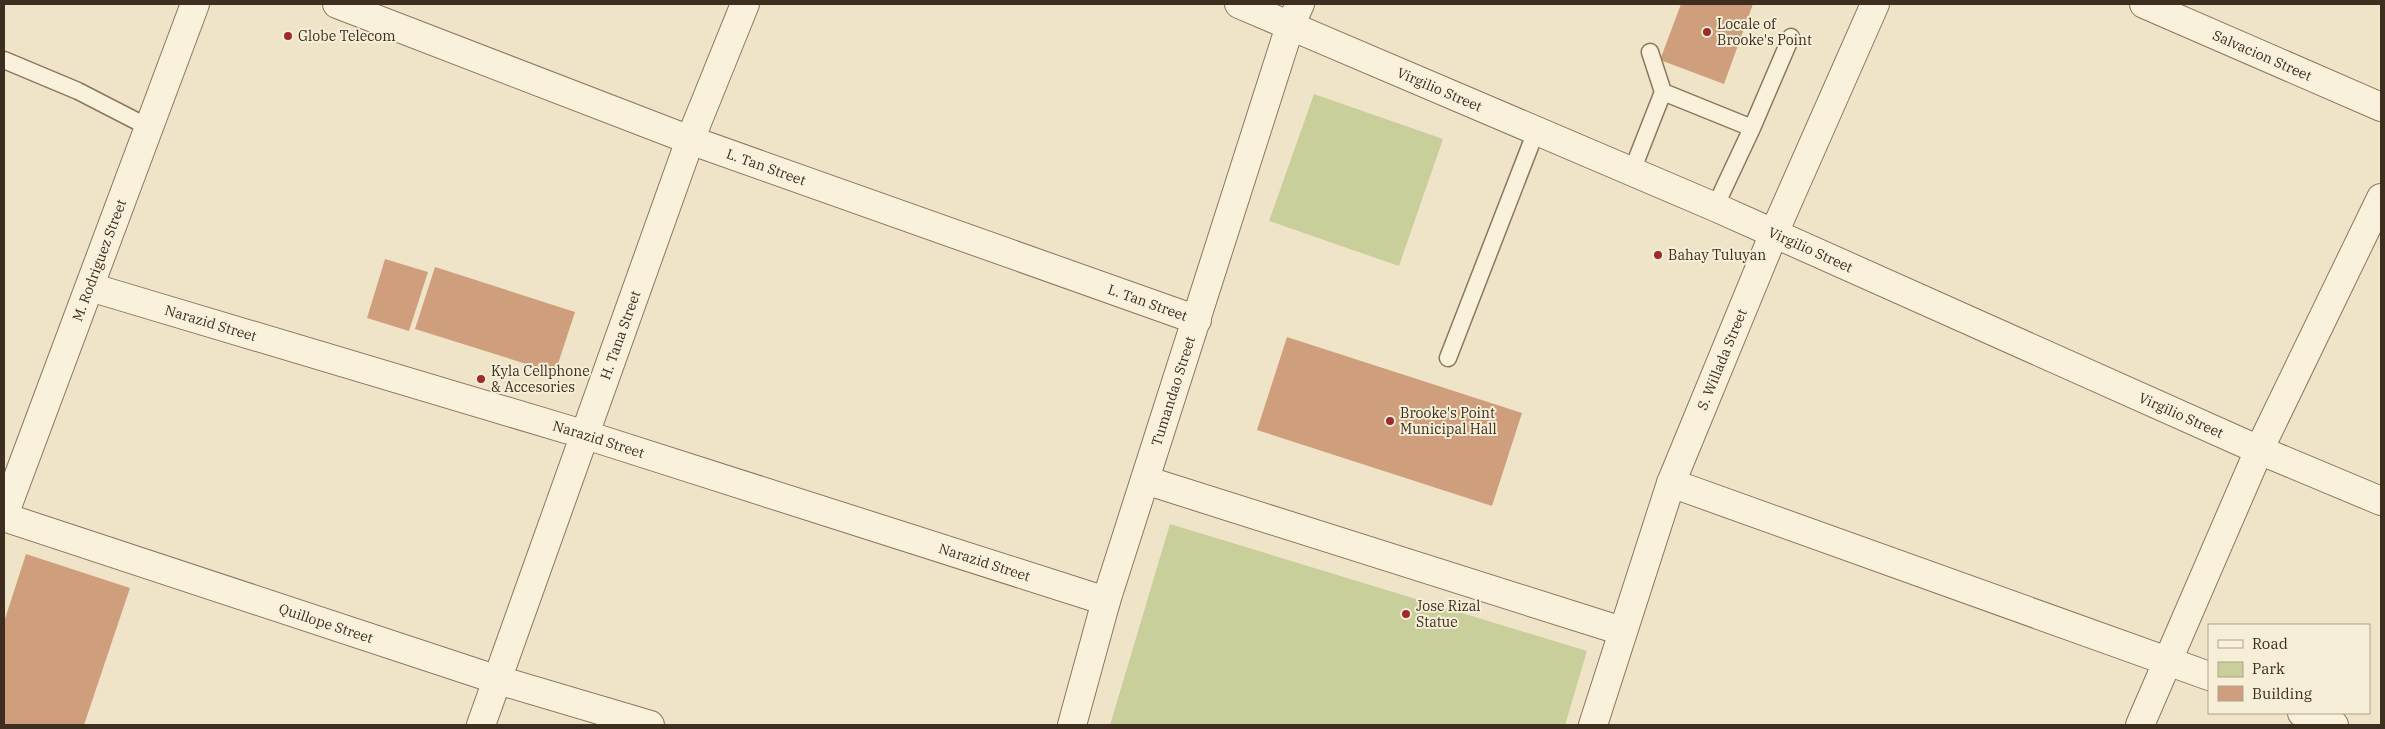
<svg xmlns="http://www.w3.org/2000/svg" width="2385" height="729" font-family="'IBM Plex Serif',serif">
<rect width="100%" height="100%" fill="#f0e4c8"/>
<path fill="#c9cf9b" d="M 1314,94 L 1443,139 L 1399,266 L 1269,221 Z
M 1170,524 L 1587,651 L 1565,725 L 1110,725 Z"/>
<path fill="#cf9f7d" d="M 1681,4 L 1753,4 L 1724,84 L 1660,60 Z
M 385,259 L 428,272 L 409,331 L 367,318 Z
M 435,267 L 575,312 L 555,373 L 415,329 Z
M 1287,337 L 1522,413 L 1492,506 L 1257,430 Z
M 26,554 L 130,588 L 84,725 L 4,725 L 4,622 Z"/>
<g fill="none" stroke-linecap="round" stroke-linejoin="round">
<g stroke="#8d765c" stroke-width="19">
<path id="service" d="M 1650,52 L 1663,92
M 4,60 L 78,91 L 148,127
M 1632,171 L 1663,92 L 1752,128 L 1791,37
M 1715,207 L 1752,128
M 1448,358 L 1536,131"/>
</g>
<g stroke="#8d765c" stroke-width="30">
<g id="minor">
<path id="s1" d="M 337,4 L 690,140 L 1197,320"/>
<path id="s2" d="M 1239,4 L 1715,207 L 2259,450 L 2381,501"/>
<path id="s3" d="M 2144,4 L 2381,107"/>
<path id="s4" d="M 90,287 L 586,435 L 1106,601"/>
<path d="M 1145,480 L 1622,631"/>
<path d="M 1671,483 L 2209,676"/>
<path id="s5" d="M 4,517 L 498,680 L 650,725"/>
<path d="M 2302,713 L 2334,725"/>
<path id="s6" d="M 481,725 L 690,140 L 745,4"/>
<path id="s7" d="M 1072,725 L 1106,601 L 1290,26 L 1300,4"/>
<path id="s8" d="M 1593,725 L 1671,483 L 1774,233 L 1875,4"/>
<path d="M 2140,725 L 2259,450 L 2381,198"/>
</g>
</g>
<g stroke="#8d765c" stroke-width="30">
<g id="tertiary">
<path id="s9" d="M 4,515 L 195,4"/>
</g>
</g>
<use href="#service" stroke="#faf1dc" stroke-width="16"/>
<use href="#minor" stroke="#faf1dc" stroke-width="28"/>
<use href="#tertiary" stroke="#faf1dc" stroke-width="28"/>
</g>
<g fill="#9e2a2b" stroke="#f7eed8" stroke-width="2">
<circle cx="1707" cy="32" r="5"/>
<circle cx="288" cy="36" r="5"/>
<circle cx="1658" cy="255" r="5"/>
<circle cx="481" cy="379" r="5"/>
<circle cx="1390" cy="421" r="5"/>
<circle cx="1406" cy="614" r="5"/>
</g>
<g text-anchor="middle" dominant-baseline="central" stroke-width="4" stroke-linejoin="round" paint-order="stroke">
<g font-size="14" fill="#3d2e20" stroke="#f7eed8" text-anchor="start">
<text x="1717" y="24">Locale of<tspan x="1717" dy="16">Brooke's Point</tspan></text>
<text x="298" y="36">Globe Telecom</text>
<text x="1668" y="255">Bahay Tuluyan</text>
<text x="491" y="371">Kyla Cellphone<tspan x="491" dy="16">&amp; Accesories</tspan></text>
<text x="1400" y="413">Brooke's Point<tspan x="1400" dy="16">Municipal Hall</tspan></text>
<text x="1416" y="606">Jose Rizal<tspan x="1416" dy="16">Statue</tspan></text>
</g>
<g font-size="14" fill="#3d2e20" stroke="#f7eed8">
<text stroke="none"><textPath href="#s3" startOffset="129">Salvacion Street</textPath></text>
<text stroke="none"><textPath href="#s2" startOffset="218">Virgilio Street</textPath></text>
<text stroke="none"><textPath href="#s1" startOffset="459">L. Tan Street</textPath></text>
<text stroke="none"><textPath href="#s2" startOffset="622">Virgilio Street</textPath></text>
<text stroke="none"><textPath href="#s9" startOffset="272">M. Rodriguez Street</textPath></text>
<text stroke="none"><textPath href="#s1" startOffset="864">L. Tan Street</textPath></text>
<text stroke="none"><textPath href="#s4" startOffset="126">Narazid Street</textPath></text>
<text stroke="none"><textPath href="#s6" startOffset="414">H. Tana Street</textPath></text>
<text stroke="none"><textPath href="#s8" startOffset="388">S. Willada Street</textPath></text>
<text stroke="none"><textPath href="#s7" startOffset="349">Tumandao Street</textPath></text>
<text stroke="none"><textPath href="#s2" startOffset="1028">Virgilio Street</textPath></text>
<text stroke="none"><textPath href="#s4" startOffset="531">Narazid Street</textPath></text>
<text stroke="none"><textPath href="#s4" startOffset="936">Narazid Street</textPath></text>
<text stroke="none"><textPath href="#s5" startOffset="339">Quillope Street</textPath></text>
</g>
</g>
<rect width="2385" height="729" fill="none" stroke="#3d2e20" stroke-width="10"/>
<rect x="2208" y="624" width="162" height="90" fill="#f7eed8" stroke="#ada18e"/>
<rect x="2218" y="640" width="25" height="8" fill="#faf1dc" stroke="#ada18e"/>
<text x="2252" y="649" font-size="15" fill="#3d2e20">Road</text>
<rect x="2218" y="662" width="25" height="15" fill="#c9cf9b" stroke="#ada18e"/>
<text x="2252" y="674" font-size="15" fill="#3d2e20">Park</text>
<rect x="2218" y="686" width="25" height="15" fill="#cf9f7d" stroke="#ada18e"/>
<text x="2252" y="699" font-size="15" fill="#3d2e20">Building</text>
</svg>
